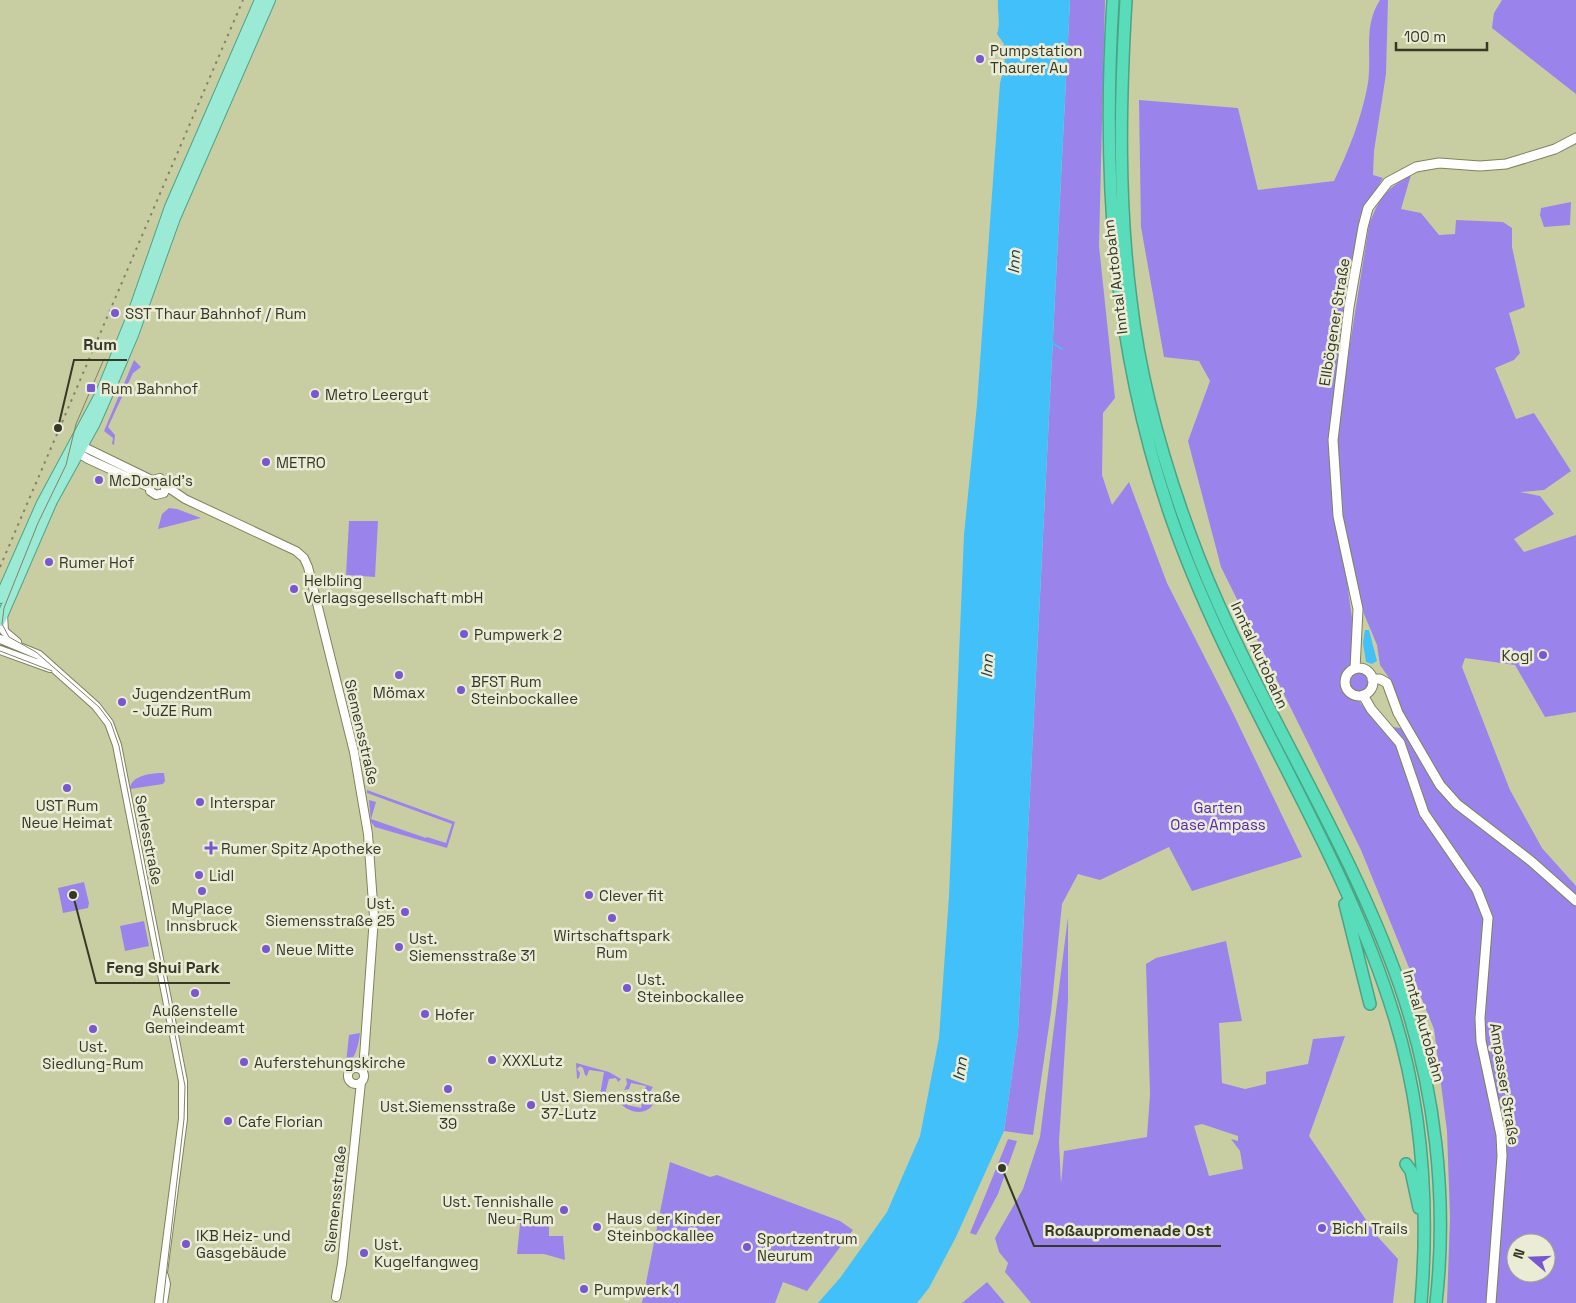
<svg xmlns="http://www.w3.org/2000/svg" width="1576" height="1303" font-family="'Space Grotesk',sans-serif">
<rect width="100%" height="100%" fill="#c9cea2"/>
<path fill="#9b83ec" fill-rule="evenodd" d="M 1070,0 L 1105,0 L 1099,246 L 1115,398 L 1103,413 L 1102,475 L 1112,505 L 1129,482 L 1167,583 L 1230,707 L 1302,857 L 1192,891 L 1169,847 L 1100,880 L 1078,874 L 1062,904 L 1051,1012 L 1033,1135 L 1004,1131 L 1018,1032 Z
M 1380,0 L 1388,0 L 1386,74 L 1374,151 L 1373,175 L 1383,178 L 1360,216 L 1346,307 L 1334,421 L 1338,516 L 1359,669 L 1367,672 L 1372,681 L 1367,693 L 1355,696 L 1378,725 L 1401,728 L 1392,682 L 1380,665 L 1377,645 L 1364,614 L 1343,518 L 1338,442 L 1342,394 L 1369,225 C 1380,196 1385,190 1411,175 L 1401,209 L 1421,213 L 1439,235 L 1455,234 L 1456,220 L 1503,222 L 1512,228 L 1512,247 L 1525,307 L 1509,313 L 1520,353 L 1514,360 L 1495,368 L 1516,419 L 1534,413 L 1571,471 L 1544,490 L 1520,492 L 1540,496 L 1554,514 L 1514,539 L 1524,552 L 1576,535 L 1576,712 L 1545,717 L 1515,665 L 1465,658 L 1462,667 L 1510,790 L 1542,848 L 1576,886 L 1576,1303 L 1447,1303 L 1450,1217 L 1447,1131 L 1434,1029 L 1361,850 L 1221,567 L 1188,441 L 1210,381 L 1199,361 L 1164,357 L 1141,227 L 1139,100 L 1238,108 L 1258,190 L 1334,181 C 1349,150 1362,117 1368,83 C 1372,54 1363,26 1380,0 ZM 1516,1243 L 1546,1243 L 1546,1273 L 1516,1273 Z
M 1502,0 L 1576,0 L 1576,94 L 1492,28 L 1494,13 Z
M 1571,202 L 1570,225 L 1544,227 L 1540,215 L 1541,208 Z
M 134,360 L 141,367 L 133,373 L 108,427 L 115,435 L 114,445 L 112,444 L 113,438 L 104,431 Z
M 169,508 L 177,509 L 201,518 L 158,529 L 162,514 Z
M 349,521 L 378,521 L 375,577 L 346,575 Z
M 164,773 L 165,781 L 163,784 L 130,789 C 131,775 152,773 164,773 Z
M 367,790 L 455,822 L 447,848 L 375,827 L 371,822 L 369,800 L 376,802 L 371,819 L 426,838 L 427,837 L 446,843 L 452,824 L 367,793 Z
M 84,882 L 89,903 L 88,908 L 63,913 L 58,888 Z
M 1068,917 L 1068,1000 L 1059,1142 L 1061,1184 L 1064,1151 L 1147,1137 L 1150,1094 L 1146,964 L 1156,958 L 1226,941 L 1242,1021 L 1219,1023 L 1222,1083 L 1245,1089 L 1266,1084 L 1266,1072 L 1308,1064 L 1313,1039 L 1345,1036 L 1309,1136 L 1377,1236 L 1398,1259 L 1393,1303 L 1031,1303 L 1005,1272 L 1008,1263 L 999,1252 L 995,1238 L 1023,1189 L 1040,1137 ZM 1202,1124 L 1238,1136 L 1238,1141 L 1231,1139 L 1240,1151 L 1243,1169 L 1209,1176 L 1194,1126 Z
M 144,921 L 149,946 L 125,951 L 120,926 Z
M 360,1033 C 358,1050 354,1065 335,1069 L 335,1065 L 346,1063 L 349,1035 Z
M 576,1063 L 609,1072 L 621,1079 L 618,1082 L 616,1078 L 609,1079 L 605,1094 L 600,1095 L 604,1072 L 589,1070 L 587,1076 L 585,1075 L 583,1068 L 580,1066 L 577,1069 L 580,1073 L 579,1078 L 577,1079 Z
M 626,1078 L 653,1087 L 649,1093 L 653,1100 L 652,1106 C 644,1115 631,1113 622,1105 L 625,1096 L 628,1097 L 627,1105 L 641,1108 L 646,1086 L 631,1083 L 629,1089 L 624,1090 L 627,1084 Z
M 1008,1139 L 1017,1141 L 998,1194 L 976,1235 L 970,1233 Z
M 670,1162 L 710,1177 L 717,1175 L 840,1221 L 853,1230 L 807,1291 L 783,1282 L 775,1303 L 642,1303 Z
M 521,1214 L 549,1215 L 549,1236 L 563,1236 L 565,1260 L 544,1254 L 517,1254 Z
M 987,1282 L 1005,1303 L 962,1303 Z"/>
<path fill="#41c0fa" d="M 998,0 L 1070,0 L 1018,1032 L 1004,1131 L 956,1237 L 929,1288 L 917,1303 L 818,1303 L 840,1278 L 887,1212 L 920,1136 L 939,1038 L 949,896 L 964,535 L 977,404 L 1000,83 L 1005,65 L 1004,44 L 997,34 C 1001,23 997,11 998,0 Z
M 1365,630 L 1369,630 L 1377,661 L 1372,664 L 1366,662 L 1363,643 Z"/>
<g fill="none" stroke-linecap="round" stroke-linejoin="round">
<path stroke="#41c0fa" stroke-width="2" d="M 1049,341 L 1062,349"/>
<g stroke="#7f835a" stroke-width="10">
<path id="tertiary" d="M 77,446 L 82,446 L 152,480
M 78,450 L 78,453 L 88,459 L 149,487
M 152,480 L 160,478 L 166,486 L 185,499 L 296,551 L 304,558 L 308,567 L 354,752 L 368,834 L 374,917 L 363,1071
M 150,482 L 150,491 L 156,495 L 164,493 L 166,486
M 3,615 L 4,631 L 17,642
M 0,639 L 39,655 L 96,706 L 109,723 L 117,745 L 183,1081 L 183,1119 L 159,1303
M 0,650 L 50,668
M348 1076a8 8 0 1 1 16 0a8 8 0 1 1-16 0Z
M 336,1297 L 342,1264 L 361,1082
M 163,1303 L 166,1284 L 164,1276"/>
</g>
<g stroke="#7f835a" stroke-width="11">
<path id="secondary" d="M1345 682a14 14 0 1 1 28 0a14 14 0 1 1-28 0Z
M 1355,669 L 1358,609 L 1338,516 L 1333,440 L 1349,307 L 1363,227 L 1368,208 L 1388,182 L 1416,167 L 1439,163 L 1480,166 L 1506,164 L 1555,149 L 1576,138
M 1372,679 L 1380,679 L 1387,683 L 1398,713 L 1440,785 L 1457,804 L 1531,861 L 1576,901
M 1363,695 L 1371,709 L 1400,743 L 1424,813 L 1477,890 L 1488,918 L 1480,1018 L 1481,1041 L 1501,1135 L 1502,1156 L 1491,1303"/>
</g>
<g stroke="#4da386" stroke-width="12">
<path id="primary" d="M 0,598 L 42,503 L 101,393 L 131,319 L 170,207 L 260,0
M 0,621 L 52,501 L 95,423 L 116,375 L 133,335 L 175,218 L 270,0"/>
</g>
<g stroke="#4da386" stroke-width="14">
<path id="motorway" d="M 1113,0 C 1102,178 1113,350 1172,520 C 1232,692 1342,844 1395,1019 C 1423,1111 1429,1207 1421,1303
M 1126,0 C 1120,101 1118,200 1131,301 C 1141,387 1168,478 1199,558 C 1257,705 1348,837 1400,986 C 1435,1087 1448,1197 1436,1303
M 1345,904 L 1370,1004
M 1406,1164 L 1411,1171 L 1419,1208"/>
</g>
<use href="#tertiary" stroke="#fff" stroke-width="8"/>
<use href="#secondary" stroke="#fff" stroke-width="9"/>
<use href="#primary" stroke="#9bead5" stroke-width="10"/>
<use href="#motorway" stroke="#59dcb9" stroke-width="11"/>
<path stroke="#808465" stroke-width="1" d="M 104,359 L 76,424 L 66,465 L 38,523 L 4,608 L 2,624 L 9,637 L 36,652 L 99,707 L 111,723 L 119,746 L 185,1086 L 184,1119 L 163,1303
M 0,651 L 52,671"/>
<path stroke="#808465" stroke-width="2" stroke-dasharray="2.5 5" stroke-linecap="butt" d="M 0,567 L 243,0"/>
</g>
<g fill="#7857d1" stroke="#eaecd6" stroke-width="2">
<circle cx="980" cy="59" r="5"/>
<circle cx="115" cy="313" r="5"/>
<rect x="86" y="383" width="10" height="10" rx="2.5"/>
<circle cx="315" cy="394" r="5"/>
<circle cx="266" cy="462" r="5"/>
<circle cx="99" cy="480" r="5"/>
<circle cx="49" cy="562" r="5"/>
<circle cx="294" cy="589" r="5"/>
<circle cx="464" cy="634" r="5"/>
<circle cx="1543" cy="655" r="5"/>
<circle cx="399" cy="675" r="5"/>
<circle cx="461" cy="690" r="5"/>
<circle cx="122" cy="702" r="5"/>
<circle cx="67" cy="788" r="5"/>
<circle cx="200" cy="802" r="5"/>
<path d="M208.5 840.5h5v5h5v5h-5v5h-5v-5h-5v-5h5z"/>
<circle cx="199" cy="875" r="5"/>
<circle cx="202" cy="891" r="5"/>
<circle cx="589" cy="895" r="5"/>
<circle cx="405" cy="912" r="5"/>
<circle cx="612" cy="918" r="5"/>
<circle cx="399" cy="947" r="5"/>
<circle cx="266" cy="949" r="5"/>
<circle cx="627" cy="988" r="5"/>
<circle cx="195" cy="993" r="5"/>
<circle cx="425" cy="1014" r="5"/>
<circle cx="93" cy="1029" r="5"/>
<circle cx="492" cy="1060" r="5"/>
<circle cx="244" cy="1062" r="5"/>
<circle cx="448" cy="1089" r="5"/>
<circle cx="531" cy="1105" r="5"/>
<circle cx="228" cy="1121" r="5"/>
<circle cx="564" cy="1210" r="5"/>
<circle cx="597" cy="1227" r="5"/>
<circle cx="1322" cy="1228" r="5"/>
<circle cx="186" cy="1244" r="5"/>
<circle cx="747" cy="1247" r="5"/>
<circle cx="364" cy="1253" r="5"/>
<circle cx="584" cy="1289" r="5"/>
</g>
<g text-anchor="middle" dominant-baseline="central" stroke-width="5" stroke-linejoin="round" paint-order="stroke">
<g font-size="15" fill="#373927" stroke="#eaecd6" text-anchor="start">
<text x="990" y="50">Pumpstation<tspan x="990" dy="17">Thaurer Au</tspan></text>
<text x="125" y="313">SST Thaur Bahnhof / Rum</text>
<text x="101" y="388">Rum Bahnhof</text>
<text x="325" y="394">Metro Leergut</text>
<text x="276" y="462">METRO</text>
<text x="109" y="480">McDonald's</text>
<text x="59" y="562">Rumer Hof</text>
<text x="304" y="580">Helbling<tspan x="304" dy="17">Verlagsgesellschaft mbH</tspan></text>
<text x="474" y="634">Pumpwerk 2</text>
<text x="1533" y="655" text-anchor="end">Kogl</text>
<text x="471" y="681">BFST Rum<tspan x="471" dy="17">Steinbockallee</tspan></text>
<text x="399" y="692" text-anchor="middle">Mömax</text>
<text x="132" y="693">JugendzentRum<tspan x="132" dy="17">- JuZE Rum</tspan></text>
<text x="210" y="802">Interspar</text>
<text x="67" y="805" text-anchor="middle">UST Rum<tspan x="67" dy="17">Neue Heimat</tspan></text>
<text x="221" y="848">Rumer Spitz Apotheke</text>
<text x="209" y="875">Lidl</text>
<text x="599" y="895">Clever fit</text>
<text x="395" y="903" text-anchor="end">Ust.<tspan x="395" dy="17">Siemensstraße 25</tspan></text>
<text x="202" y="908" text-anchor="middle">MyPlace<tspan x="202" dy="17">Innsbruck</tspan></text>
<text x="612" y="935" text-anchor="middle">Wirtschaftspark<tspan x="612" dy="17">Rum</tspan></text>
<text x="409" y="938">Ust.<tspan x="409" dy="17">Siemensstraße 31</tspan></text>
<text x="276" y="949">Neue Mitte</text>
<text x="637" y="979">Ust.<tspan x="637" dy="17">Steinbockallee</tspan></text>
<text x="195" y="1010" text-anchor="middle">Außenstelle<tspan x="195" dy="17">Gemeindeamt</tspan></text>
<text x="435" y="1014">Hofer</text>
<text x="93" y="1046" text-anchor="middle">Ust.<tspan x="93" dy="17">Siedlung-Rum</tspan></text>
<text x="502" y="1060">XXXLutz</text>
<text x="254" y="1062">Auferstehungskirche</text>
<text x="541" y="1096">Ust. Siemensstraße<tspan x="541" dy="17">37-Lutz</tspan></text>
<text x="448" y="1106" text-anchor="middle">Ust.Siemensstraße<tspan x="448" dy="17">39</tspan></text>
<text x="238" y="1121">Cafe Florian</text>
<text x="554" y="1201" text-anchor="end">Ust. Tennishalle<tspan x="554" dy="17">Neu-Rum</tspan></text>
<text x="607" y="1218">Haus der Kinder<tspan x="607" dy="17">Steinbockallee</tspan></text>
<text x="1332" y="1228">Bichl Trails</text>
<text x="196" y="1235">IKB Heiz- und<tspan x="196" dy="17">Gasgebäude</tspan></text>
<text x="757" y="1238">Sportzentrum<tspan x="757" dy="17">Neurum</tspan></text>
<text x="374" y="1244">Ust.<tspan x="374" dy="17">Kugelfangweg</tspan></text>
<text x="594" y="1289">Pumpwerk 1</text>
</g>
<g font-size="15" fill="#373927" stroke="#eaecd6">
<text transform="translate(1115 277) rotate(-97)">Inntal Autobahn</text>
<text transform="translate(1334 322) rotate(-81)">Ellbögener Straße</text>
<text transform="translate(1260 655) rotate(65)">Inntal Autobahn</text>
<text transform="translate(362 732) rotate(77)">Siemensstraße</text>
<text transform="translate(149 840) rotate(79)">Serlesstraße</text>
<text transform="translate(1424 1026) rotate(74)">Inntal Autobahn</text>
<text transform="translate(1505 1084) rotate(81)">Ampasser Straße</text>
<text transform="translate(335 1199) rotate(-84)">Siemensstraße</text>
</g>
<g font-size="15" fill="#5927b1" stroke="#eaecd6">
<text x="1218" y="807">Garten<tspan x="1218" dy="17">Oase Ampass</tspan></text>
</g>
<g font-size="16" font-style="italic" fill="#203a48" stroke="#eaecd6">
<text transform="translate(1014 262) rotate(-87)">Inn</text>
<text transform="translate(987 666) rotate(-87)">Inn</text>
<text transform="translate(960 1069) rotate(-82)">Inn</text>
</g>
</g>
<path fill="none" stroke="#373927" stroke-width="2" d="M58 428L74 360H127M73 895L96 983H230M1002 1168L1034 1246H1221"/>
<g fill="#373927" stroke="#eaecd6" stroke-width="2">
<circle cx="58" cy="428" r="5"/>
<circle cx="73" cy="895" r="5"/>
<circle cx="1002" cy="1168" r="5"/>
</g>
<g font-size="16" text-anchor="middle" font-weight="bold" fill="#373927" stroke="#eaecd6" stroke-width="5" stroke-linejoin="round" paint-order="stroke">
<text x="100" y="350">Rum</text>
<text x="163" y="973">Feng Shui Park</text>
<text x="1128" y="1236">Roßaupromenade Ost</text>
</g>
<g transform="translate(1531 1258) rotate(289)"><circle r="24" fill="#eaecd6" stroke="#a2a490"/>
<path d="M0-4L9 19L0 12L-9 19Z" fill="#7857d1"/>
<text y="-8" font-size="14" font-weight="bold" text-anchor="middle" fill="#373927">N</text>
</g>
<path d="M1396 42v8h91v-8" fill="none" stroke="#373927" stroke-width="2.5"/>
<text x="1404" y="42" font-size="15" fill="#373927" stroke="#eaecd6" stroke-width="4" paint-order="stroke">100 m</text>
</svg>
